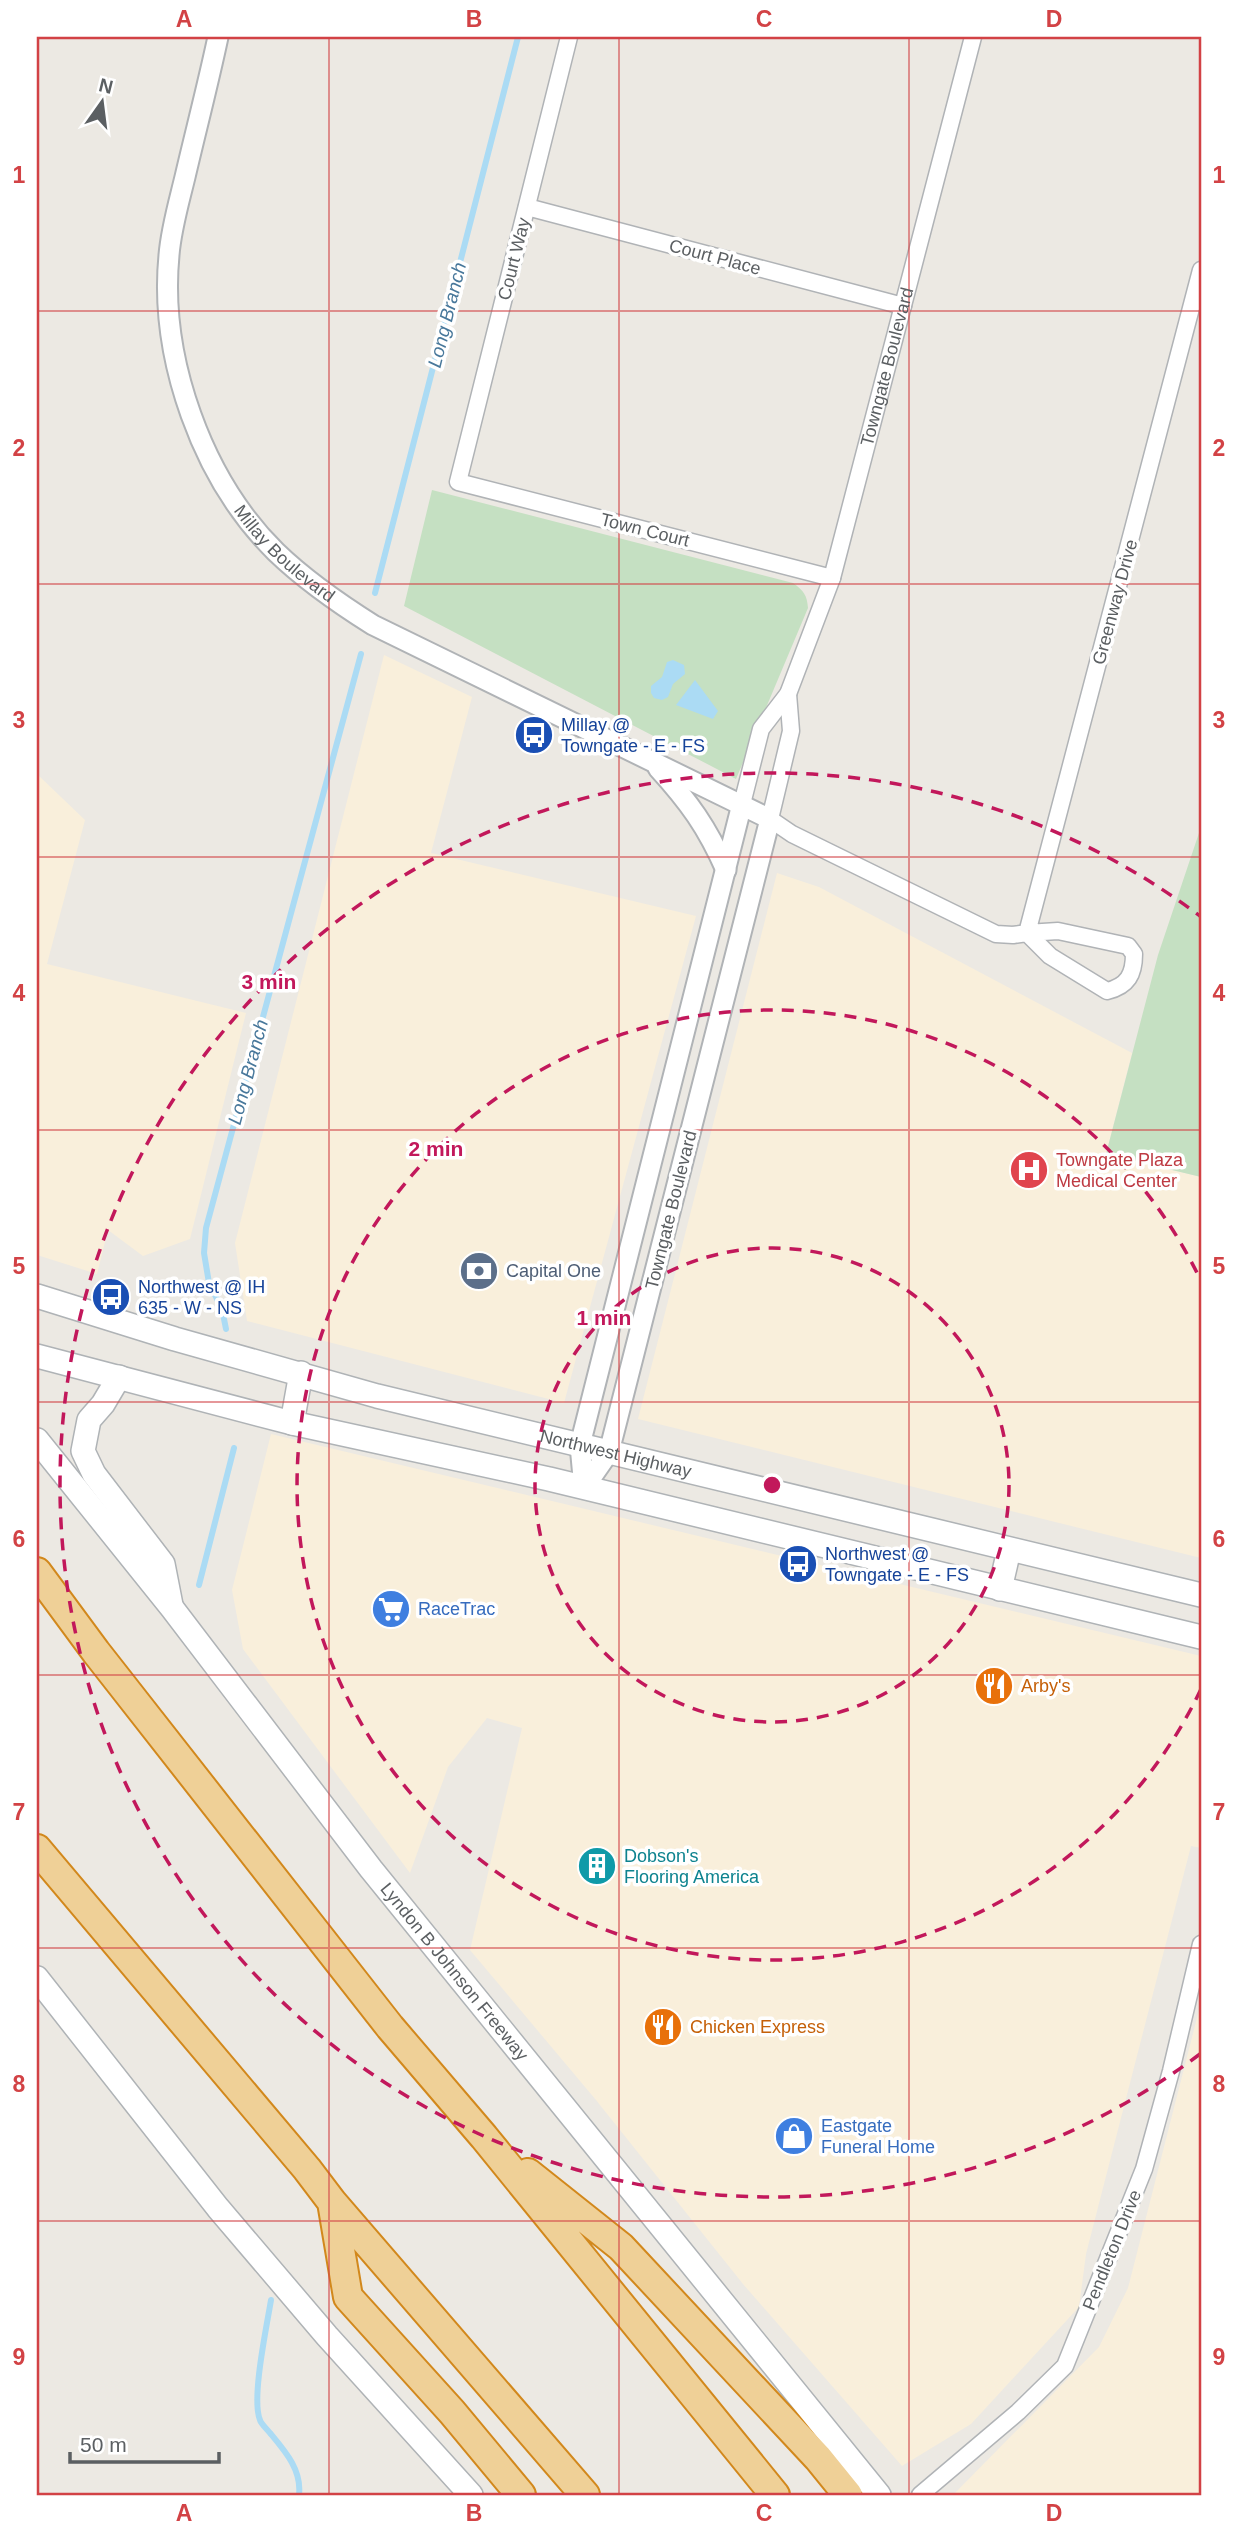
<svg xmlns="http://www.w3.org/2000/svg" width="1238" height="2532" font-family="Helvetica,sans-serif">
<rect width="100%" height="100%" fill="#ece9e3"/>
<path fill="#f9efdb" d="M 384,655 L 472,697 L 431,853 L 696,916 L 564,1403 L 247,1321 L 235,1243 Z
M 37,774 L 85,820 L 47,964 L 246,1013 L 190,1239 L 143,1256 L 108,1230 L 97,1274 L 37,1255 Z
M 777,873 L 819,887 L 1132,1053 L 1106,1154 L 1201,1177 L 1201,1558 L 638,1419 Z
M 271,1434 L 1201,1656 L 1201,1848 L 1191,1846 L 1086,2254 L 1079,2307 L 971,2424 L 902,2466 L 743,2284 L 596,2100 L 470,1950 L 522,1728 L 487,1718 L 448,1767 L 410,1873 L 243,1649 L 232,1590 Z
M 1201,2002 L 1201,2495 L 953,2495 L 1099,2347 L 1128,2288 Z"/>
<path fill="#c5e0c2" d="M 432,490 L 793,583 C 804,591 807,595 808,608 L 736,779 L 404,606 Z
M 1201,827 L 1201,1177 L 1106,1154 L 1158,955 Z"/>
<path fill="#abdbf4" d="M 673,660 L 684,665 L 685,674 L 673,684 L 668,697 L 662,700 L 654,698 L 651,693 L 651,686 L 662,677 L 667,662 Z
M 695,680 L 718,711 L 713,719 L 676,705 Z"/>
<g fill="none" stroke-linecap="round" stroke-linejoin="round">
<path stroke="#abdbf4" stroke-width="6" d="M 375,593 L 518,37
M 226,1329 L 222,1309 L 209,1283 L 204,1253 L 206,1228 L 361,654
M 199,1585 L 234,1448
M 271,2300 C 267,2325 251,2399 260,2420 C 261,2424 267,2429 270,2433 C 285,2451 302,2470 299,2495"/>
<g stroke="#b0b3b6" stroke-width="19">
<g id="minor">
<path d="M 569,37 L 458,482 L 832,578"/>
<path d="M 527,207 L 903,306"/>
<path d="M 788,694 L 791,731 L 770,819 L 792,834 L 996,934 L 1013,935 L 1027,933 L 1050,956 L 1107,991 C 1128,986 1134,974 1134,954 L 1128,946 L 1058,931 L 1027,933 L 1201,270"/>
<path id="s1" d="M 742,804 L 761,729 L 788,694 L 832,578 L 973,37"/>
<path d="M 920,2495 L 1018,2412 L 1065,2366 L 1144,2169 L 1171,2071 L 1201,1944"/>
</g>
</g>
<g stroke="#b0b3b6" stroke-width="23">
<g id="tertiary">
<path id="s2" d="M 218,37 C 208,84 196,130 185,177 C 179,202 171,229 169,255 C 159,358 202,479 276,552 C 305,580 338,603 373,625 L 770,819 L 609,1452 L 584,1488"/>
<path d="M 658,768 C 689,802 707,827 726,870"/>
<path d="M 584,1488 L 580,1445 L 742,804"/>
</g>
</g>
<g stroke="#afb3b6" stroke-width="26">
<g id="secondary">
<path id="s3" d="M 37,1296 L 175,1339 L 377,1396 L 1201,1595"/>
<path d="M 37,1356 L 292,1423 L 549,1479 L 1201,1637"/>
<path d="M 119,1377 L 103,1404 L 89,1420 L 83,1451 L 94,1474 L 163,1564 L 171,1605"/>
<path d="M 292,1423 L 301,1373"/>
<path id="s4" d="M 37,1440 L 172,1608 L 371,1869 L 879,2495"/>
<path d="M 1000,1589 L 1009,1550"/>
<path d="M 37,1978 L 218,2208 L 327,2336 L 471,2495"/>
</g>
</g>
<g stroke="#d2881c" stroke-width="32">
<path id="motorway" d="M 37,1572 L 96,1652 L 390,2027 L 484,2137 L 775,2495
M 37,1849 L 307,2169 L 332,2202 L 585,2495
M 528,2173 L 621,2247 L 818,2458 L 848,2495
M 332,2202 L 348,2297 L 452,2412 L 521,2495"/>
</g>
<use href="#minor" stroke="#fff" stroke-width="16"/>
<use href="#tertiary" stroke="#fff" stroke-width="19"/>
<use href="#secondary" stroke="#fff" stroke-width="23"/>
<use href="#motorway" stroke="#efd097" stroke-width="28"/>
</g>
<path fill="none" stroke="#d24245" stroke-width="2" stroke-opacity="0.55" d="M 329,37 L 329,2495M 619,37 L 619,2495M 909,37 L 909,2495M 37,311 L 1201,311M 37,584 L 1201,584M 37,857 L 1201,857M 37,1130 L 1201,1130M 37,1402 L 1201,1402M 37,1675 L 1201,1675M 37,1948 L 1201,1948M 37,2221 L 1201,2221"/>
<g fill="none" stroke="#c2185b" stroke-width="3.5" stroke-dasharray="12 9">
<circle cx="772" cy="1485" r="237"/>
<path d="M1201 1689A475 475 0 1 1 1201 1281"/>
<path d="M1200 2054A712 712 0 1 1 1200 916"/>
</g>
<defs>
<g id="bus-disc" transform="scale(2.0125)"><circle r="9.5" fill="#1a4fb4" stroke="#fff"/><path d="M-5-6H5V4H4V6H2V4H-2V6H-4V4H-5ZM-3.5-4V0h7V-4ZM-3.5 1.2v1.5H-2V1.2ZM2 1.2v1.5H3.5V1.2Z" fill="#fff"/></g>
<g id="hospital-disc" transform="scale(2.0125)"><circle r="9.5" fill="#e0444e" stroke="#fff"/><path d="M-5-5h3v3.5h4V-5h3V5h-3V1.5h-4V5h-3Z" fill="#fff"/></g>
<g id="bank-disc" transform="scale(2.0125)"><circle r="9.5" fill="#5c6f8a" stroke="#fff"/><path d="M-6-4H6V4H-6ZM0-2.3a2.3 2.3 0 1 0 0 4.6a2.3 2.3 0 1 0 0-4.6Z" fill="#fff"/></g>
<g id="supermarket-disc" transform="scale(2.0125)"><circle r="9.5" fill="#3f7fe0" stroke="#fff"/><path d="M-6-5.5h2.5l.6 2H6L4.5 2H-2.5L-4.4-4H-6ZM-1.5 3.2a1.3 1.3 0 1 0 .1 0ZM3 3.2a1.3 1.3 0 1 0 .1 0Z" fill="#fff"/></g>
<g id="restaurant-disc" transform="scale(2.0125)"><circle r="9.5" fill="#e8710a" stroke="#fff"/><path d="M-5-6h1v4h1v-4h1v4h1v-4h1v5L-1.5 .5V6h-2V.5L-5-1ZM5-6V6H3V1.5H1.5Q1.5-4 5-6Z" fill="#fff"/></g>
<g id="building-disc" transform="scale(2.0125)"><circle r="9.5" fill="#0f9aa8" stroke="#fff"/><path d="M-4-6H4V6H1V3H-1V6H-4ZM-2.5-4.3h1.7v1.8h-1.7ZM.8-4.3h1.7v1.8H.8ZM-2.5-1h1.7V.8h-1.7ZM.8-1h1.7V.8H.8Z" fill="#fff"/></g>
<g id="shop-disc" transform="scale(2.0125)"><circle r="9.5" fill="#3f7fe0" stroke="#fff"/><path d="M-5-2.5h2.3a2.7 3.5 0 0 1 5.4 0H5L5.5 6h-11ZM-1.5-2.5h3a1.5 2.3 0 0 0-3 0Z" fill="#fff"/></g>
</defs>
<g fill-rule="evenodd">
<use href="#bus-disc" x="534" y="735"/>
<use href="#hospital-disc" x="1029" y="1170"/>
<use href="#bank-disc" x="479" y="1271"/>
<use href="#bus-disc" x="111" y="1297"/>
<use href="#bus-disc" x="798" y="1564"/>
<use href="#supermarket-disc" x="391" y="1609"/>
<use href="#restaurant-disc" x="994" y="1686"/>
<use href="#building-disc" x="597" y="1866"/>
<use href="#restaurant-disc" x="663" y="2027"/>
<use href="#shop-disc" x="794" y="2136"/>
</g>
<g text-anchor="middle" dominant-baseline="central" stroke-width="7" stroke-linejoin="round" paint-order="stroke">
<g font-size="18" fill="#5b5f62" stroke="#fff">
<text transform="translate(715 257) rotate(15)">Court Place</text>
<text transform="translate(514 259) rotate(-76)">Court Way</text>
<text stroke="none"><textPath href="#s1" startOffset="464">Towngate Boulevard</textPath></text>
<text transform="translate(645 530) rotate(14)">Town Court</text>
<text stroke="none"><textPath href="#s2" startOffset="556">Millay Boulevard</textPath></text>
<text transform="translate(1115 602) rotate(-75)">Greenway Drive</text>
<text transform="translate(671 1210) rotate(-76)">Towngate Boulevard</text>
<text stroke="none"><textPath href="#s3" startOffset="600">Northwest Highway</textPath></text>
<text stroke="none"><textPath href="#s4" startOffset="676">Lyndon B Johnson Freeway</textPath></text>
<text transform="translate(1112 2250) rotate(-68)">Pendleton Drive</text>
</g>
<g font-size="18" fill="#164399" stroke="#fff" text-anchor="start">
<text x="561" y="725">Millay @<tspan x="561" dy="21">Towngate - E - FS</tspan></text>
<text x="138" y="1287">Northwest @ IH<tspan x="138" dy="21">635 - W - NS</tspan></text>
<text x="825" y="1554">Northwest @<tspan x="825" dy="21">Towngate - E - FS</tspan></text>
</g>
<g font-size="18" fill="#be3a42" stroke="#fff" text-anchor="start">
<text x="1056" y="1160">Towngate Plaza<tspan x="1056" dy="21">Medical Center</tspan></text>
</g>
<g font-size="18" fill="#4e5e75" stroke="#fff" text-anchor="start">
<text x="506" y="1271">Capital One</text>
</g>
<g font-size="18" fill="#366cbe" stroke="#fff" text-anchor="start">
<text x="418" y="1609">RaceTrac</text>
<text x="821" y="2126">Eastgate<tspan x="821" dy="21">Funeral Home</tspan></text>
</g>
<g font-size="18" fill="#c56008" stroke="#fff" text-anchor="start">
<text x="1021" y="1686">Arby's</text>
<text x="690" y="2027">Chicken Express</text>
</g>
<g font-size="18" fill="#0d838f" stroke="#fff" text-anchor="start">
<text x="624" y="1856">Dobson's<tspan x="624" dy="21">Flooring America</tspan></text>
</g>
<g font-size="19" font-style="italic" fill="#48789b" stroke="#fff">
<text transform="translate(447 315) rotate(-76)">Long Branch</text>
<text transform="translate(248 1072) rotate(-75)">Long Branch</text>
</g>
</g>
<circle cx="772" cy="1485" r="10" fill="#c2185b" stroke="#fff" stroke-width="3.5"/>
<g font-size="21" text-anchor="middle" font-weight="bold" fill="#c2185b" stroke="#fff" stroke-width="7" stroke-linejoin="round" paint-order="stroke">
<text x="269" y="989">3 min</text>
<text x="436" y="1156">2 min</text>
<text x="604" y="1325">1 min</text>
</g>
<rect width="1238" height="2532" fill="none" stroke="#ffffff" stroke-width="77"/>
<g transform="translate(102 102) rotate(14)" stroke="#ffffff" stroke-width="5" paint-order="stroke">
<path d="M0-5L12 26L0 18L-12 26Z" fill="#5b5f62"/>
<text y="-10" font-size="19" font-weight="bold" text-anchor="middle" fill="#5b5f62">N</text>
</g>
<path d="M70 2452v10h149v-10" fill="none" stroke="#5b5f62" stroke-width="3.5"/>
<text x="80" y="2452" font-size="21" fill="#5b5f62" stroke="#ffffff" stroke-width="5" paint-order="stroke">50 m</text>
<rect x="38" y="38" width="1162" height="2456" fill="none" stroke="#d24245" stroke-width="2.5"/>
<g font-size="23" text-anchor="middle" font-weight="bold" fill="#d24245">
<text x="184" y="27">A</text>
<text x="474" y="27">B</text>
<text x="764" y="27">C</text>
<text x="1054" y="27">D</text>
<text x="19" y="183">1</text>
<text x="1219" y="183">1</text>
<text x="19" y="456">2</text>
<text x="1219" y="456">2</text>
<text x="19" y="728">3</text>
<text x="1219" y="728">3</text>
<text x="19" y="1001">4</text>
<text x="1219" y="1001">4</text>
<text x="19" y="1274">5</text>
<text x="1219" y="1274">5</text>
<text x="19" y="1547">6</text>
<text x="1219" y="1547">6</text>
<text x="19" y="1820">7</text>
<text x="1219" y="1820">7</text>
<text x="19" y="2092">8</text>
<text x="1219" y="2092">8</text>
<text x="19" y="2365">9</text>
<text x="1219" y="2365">9</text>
<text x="184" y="2521">A</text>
<text x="474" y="2521">B</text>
<text x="764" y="2521">C</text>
<text x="1054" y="2521">D</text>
</g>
</svg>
